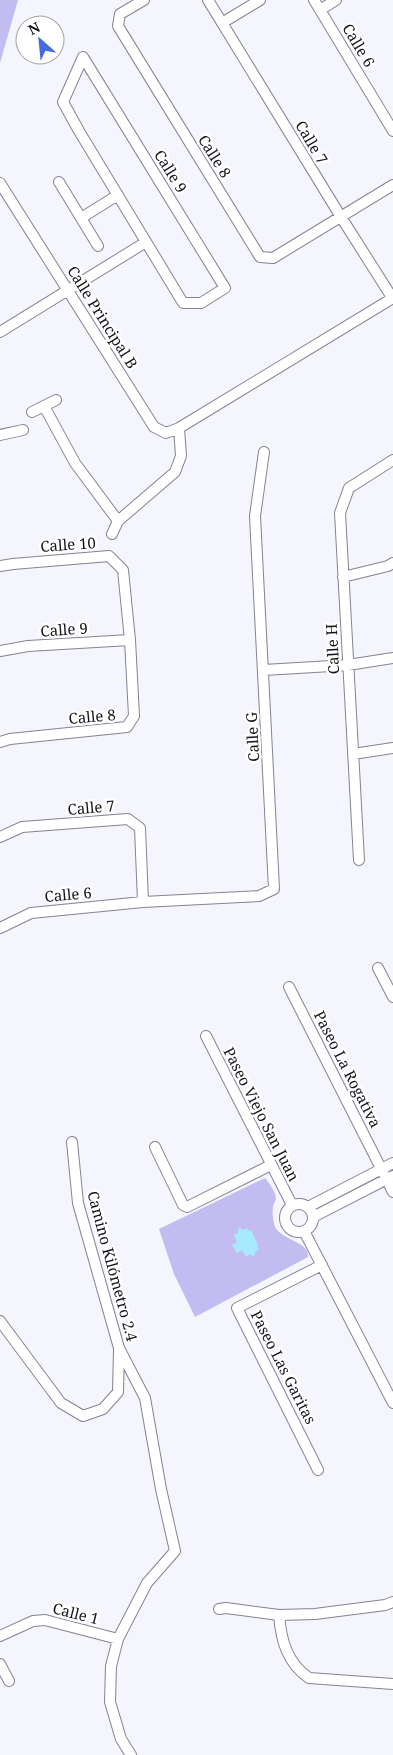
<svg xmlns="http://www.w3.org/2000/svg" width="393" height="1755" font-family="'Noto Serif',serif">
<rect width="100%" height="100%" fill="#f5f5fd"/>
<path fill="#c2bcf1" d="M 0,0 L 18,0 L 0,63 Z
M 265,1178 C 269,1182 276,1193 276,1199 C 275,1202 273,1204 273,1207 C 272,1212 273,1222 275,1227 C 283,1241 310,1242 308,1257 L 195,1317 L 174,1274 L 159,1229 Z"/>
<path fill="#a7eafe" d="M 240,1228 L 243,1230 L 247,1228 L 248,1231 L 251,1230 L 258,1245 L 257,1246 L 259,1250 L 255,1252 L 255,1255 L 252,1256 L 250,1254 L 246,1257 L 242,1250 L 237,1253 L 232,1245 L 237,1242 L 234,1235 L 238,1233 L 238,1229 Z"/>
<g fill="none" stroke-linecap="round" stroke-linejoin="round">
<g stroke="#848295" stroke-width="12">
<path id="minor" d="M 144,0 L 120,14 L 118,26 L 260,257 L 273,258 L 393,185
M 208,0 L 341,217 L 393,299
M 314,0 L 393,131
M 320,10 L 336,0
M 222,23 L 260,0
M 83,57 L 225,288 L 201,303 L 183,303 L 79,131 L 63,102 Z
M 59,182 L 98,246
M 0,183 L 154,427 L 166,433 L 179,428 L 393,298
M 81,218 L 118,195
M 0,332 L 146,242
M 44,406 L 75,463 L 118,521
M 32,412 L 56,400
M 0,435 L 23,430
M 112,534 L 118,521 L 175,472 L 181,456 L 179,428
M 0,566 L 13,564 L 109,556 L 123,570 L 130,640 L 134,716 L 127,727 L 10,739 L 0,742
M 343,577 L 388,566 L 393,563
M 0,651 L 28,646 L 130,640
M 264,670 L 348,665 L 393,658
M 353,754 L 393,748
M 0,837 L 22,827 L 128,819 L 140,828 L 143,902
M 359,860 L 340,513 L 349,488 L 393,460
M 0,928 L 31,913 L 143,902 L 259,896 L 274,889 L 255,516 L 264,452
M 378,968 L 393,997
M 289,987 L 393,1192
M 206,1036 L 292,1205
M 72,1142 L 78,1203 L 119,1348 L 145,1398 L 161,1489 L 175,1551 L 147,1583 L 118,1639 L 111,1666 L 110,1702 L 121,1739 L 131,1755
M 155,1147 L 183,1205 L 187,1207 L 271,1165
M285 1218a14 14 0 1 1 28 0a14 14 0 1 1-28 0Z
M 308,1207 L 393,1163
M 313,1217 L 393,1176
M 304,1231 L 393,1403
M 0,1321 L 61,1403 L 83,1416 L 103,1409 L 118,1392 L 119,1349
M 318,1470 L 237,1308 L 322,1265
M 219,1609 L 226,1608 L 279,1615 L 315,1614 L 385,1605 L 393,1602
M 279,1615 C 281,1640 287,1663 309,1678 L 393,1684
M 0,1636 L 33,1621 L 45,1620 L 118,1639
M 0,1664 L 9,1681"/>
</g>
<use href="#minor" stroke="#fff" stroke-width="10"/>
</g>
<g text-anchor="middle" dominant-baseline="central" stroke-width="5" stroke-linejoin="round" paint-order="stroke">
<g font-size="15" fill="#15141b" stroke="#fff">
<text transform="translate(359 45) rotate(59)">Calle 6</text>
<text transform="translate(312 142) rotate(59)">Calle 7</text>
<text transform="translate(215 156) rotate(58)">Calle 8</text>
<text transform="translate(171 171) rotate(58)">Calle 9</text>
<text transform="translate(103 317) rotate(58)">Calle Principal B</text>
<text transform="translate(68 544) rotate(-4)">Calle 10</text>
<text transform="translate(64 629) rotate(-4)">Calle 9</text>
<text transform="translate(332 649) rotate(-93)">Calle H</text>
<text transform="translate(92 716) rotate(-5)">Calle 8</text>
<text transform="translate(252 737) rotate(-93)">Calle G</text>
<text transform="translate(91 807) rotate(-5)">Calle 7</text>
<text transform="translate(68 894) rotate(-5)">Calle 6</text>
<text transform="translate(348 1069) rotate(63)">Paseo La Rogativa</text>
<text transform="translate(262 1114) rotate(63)">Paseo Viejo San Juan</text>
<text transform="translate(113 1266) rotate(75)">Camino Kilómetro 2.4</text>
<text transform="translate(284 1367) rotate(63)">Paseo Las Garitas</text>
<text transform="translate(76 1613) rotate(14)">Calle 1</text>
</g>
</g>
<g transform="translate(40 40) rotate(333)"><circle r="24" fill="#ffffff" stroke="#a1a1a4"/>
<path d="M0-4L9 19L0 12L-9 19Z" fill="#456adc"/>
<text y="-8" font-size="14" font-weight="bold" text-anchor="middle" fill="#15141b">N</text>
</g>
</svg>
